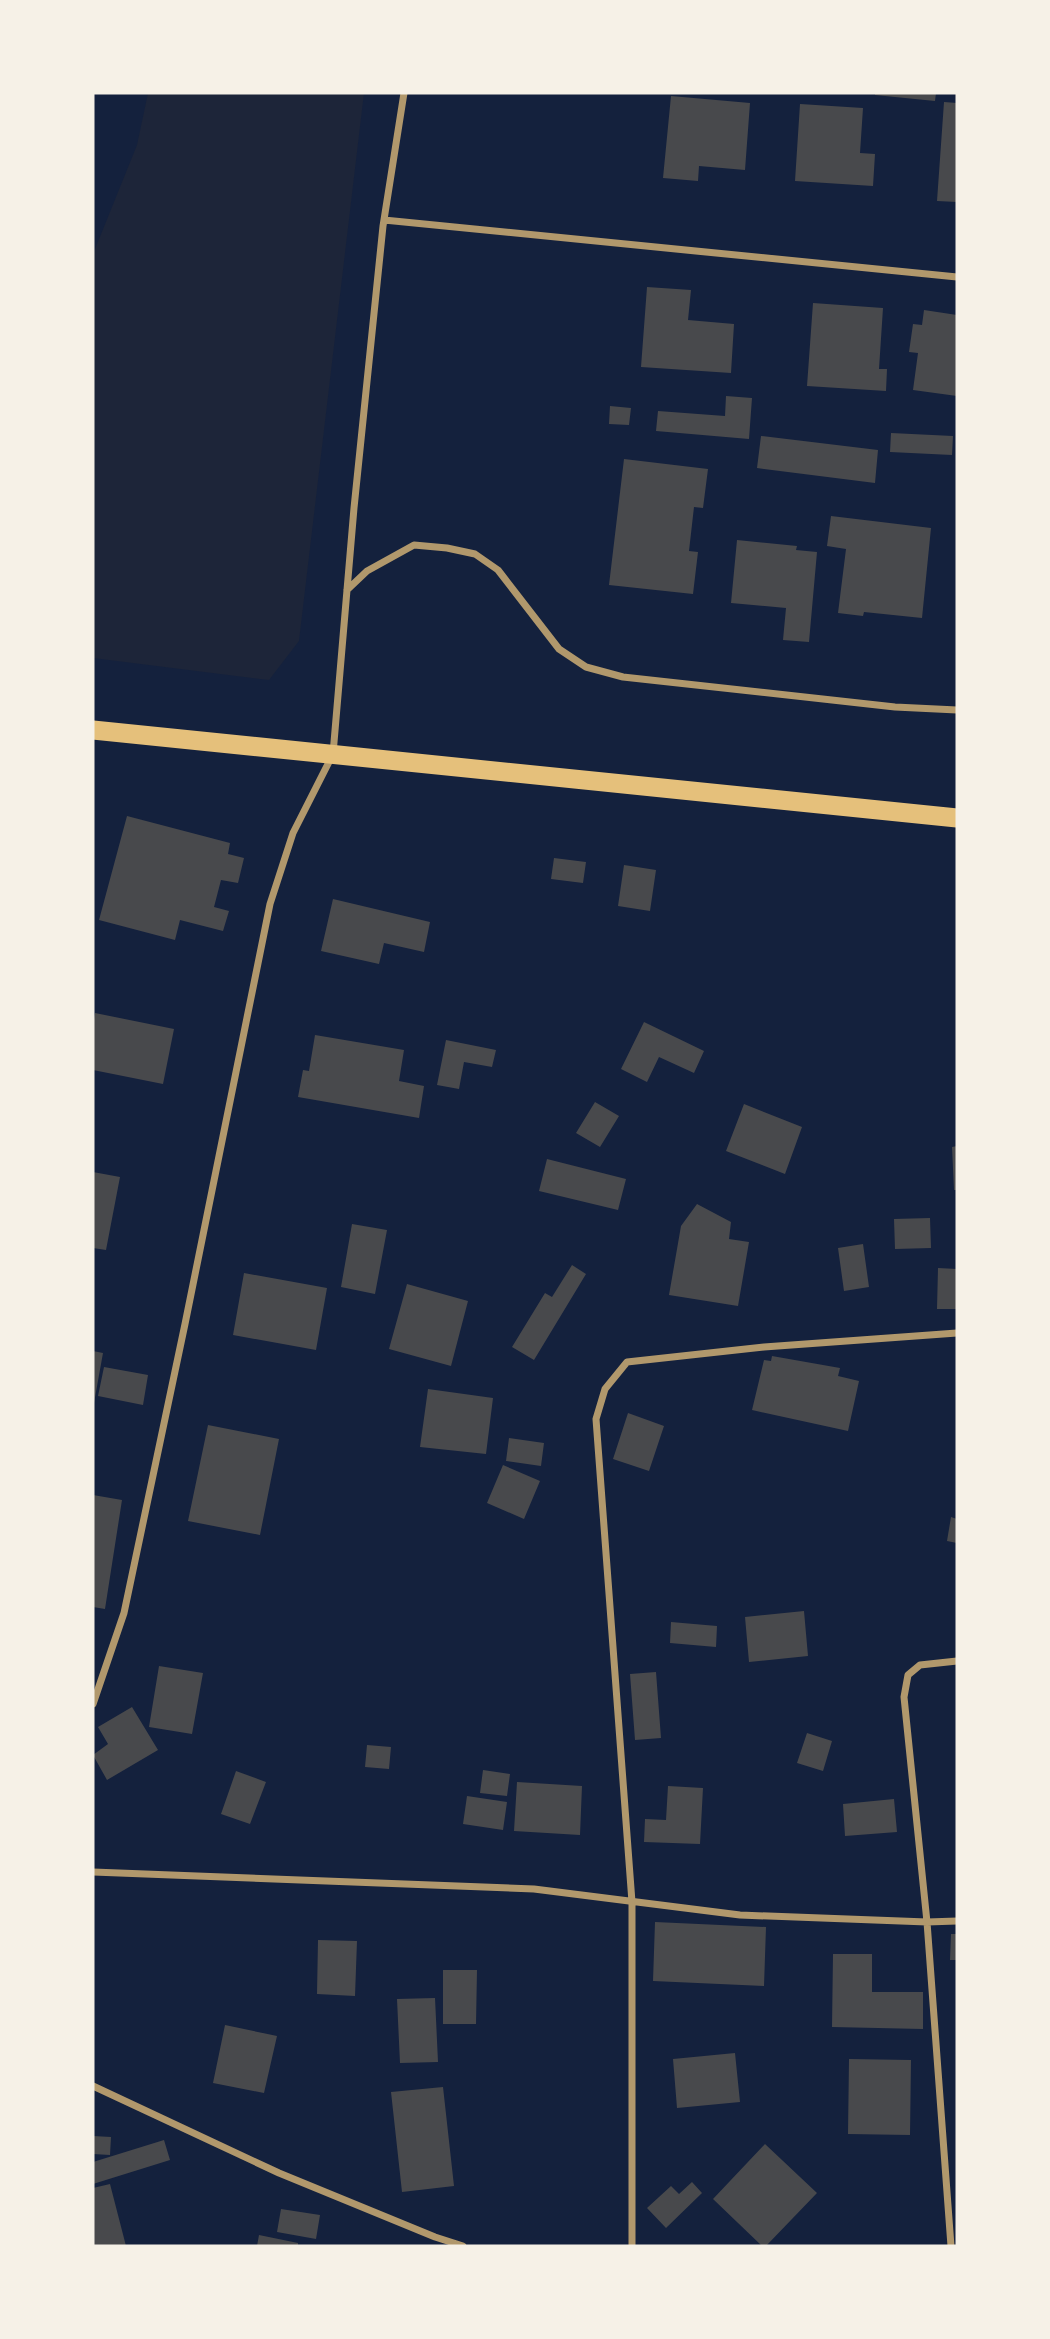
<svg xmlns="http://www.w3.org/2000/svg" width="1050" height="2339" font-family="Montserrat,sans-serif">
<rect width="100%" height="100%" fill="#14213d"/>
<path fill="#1d2539" d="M 148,93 L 364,93 L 299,641 L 269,680 L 93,658 L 93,254 L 137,145 Z"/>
<path fill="#48494c" d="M 875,93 L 936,93 L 935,101 L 875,95 Z
M 671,96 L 750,103 L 745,170 L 699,166 L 698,181 L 663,178 Z
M 944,102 L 957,103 L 957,202 L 937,201 Z
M 800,104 L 863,108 L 860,153 L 875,154 L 873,186 L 795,181 Z
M 647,287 L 691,290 L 688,320 L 734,324 L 731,373 L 641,367 Z
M 813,303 L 883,308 L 879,369 L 887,369 L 886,391 L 807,386 Z
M 924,310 L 957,315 L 957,396 L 913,390 L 918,353 L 909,352 L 913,324 L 922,325 Z
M 726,396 L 752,398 L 749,439 L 656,431 L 658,411 L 725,416 Z
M 610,406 L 631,408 L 629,425 L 609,424 Z
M 891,433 L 953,436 L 952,455 L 890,452 Z
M 761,436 L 878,450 L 875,483 L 757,468 Z
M 624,459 L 708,469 L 703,508 L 694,507 L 689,551 L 698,552 L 693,594 L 609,585 Z
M 831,516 L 931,528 L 922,618 L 864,612 L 863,616 L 838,613 L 846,549 L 827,546 Z
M 737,540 L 797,546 L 796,550 L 817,552 L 809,642 L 783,640 L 786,608 L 731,603 Z
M 127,816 L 230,843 L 228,854 L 244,858 L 238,883 L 221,880 L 214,907 L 229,911 L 223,931 L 180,920 L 175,940 L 99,920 Z
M 554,858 L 586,862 L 583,883 L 551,879 Z
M 624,865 L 656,870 L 650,911 L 618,906 Z
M 333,899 L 430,922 L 424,952 L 384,943 L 379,964 L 321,951 Z
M 95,1013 L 174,1029 L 163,1084 L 93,1070 L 93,1025 Z
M 644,1022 L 704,1051 L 694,1073 L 659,1057 L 647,1082 L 621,1069 Z
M 315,1035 L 404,1050 L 399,1081 L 424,1086 L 419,1118 L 298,1097 L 303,1070 L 309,1071 Z
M 446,1040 L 496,1050 L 492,1067 L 464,1062 L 459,1089 L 437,1085 Z
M 595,1102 L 619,1116 L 600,1147 L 576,1133 Z
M 744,1104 L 802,1127 L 785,1174 L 726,1151 Z
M 957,1146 L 957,1190 L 954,1190 L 952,1147 Z
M 547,1159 L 626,1179 L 618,1210 L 539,1191 Z
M 93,1172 L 120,1177 L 106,1250 L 93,1248 Z
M 697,1204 L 731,1222 L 729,1239 L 749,1242 L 738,1306 L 669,1295 L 681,1226 Z
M 930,1218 L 931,1248 L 895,1249 L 894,1219 Z
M 352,1224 L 387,1230 L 375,1294 L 341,1287 Z
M 863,1244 L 869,1287 L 844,1291 L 838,1248 Z
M 572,1265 L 586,1274 L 534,1360 L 512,1347 L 545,1293 L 552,1297 Z
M 938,1268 L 957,1269 L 957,1309 L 937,1309 Z
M 244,1273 L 327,1288 L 316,1350 L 233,1335 Z
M 407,1284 L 468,1301 L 451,1366 L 389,1349 Z
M 93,1351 L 103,1353 L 94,1403 L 93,1403 Z
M 772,1356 L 840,1368 L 838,1376 L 859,1381 L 848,1431 L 752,1410 L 764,1360 L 771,1361 Z
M 104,1367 L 148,1375 L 143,1405 L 98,1396 Z
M 428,1389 L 493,1398 L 486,1454 L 420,1447 Z
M 628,1413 L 664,1426 L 649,1471 L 613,1459 Z
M 208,1425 L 279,1439 L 260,1535 L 188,1521 Z
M 509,1438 L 544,1443 L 541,1466 L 506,1461 Z
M 503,1465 L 540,1481 L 524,1519 L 487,1503 Z
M 93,1495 L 122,1500 L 105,1609 L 93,1607 Z
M 951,1517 L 957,1519 L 957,1543 L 947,1541 Z
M 804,1611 L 808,1656 L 749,1662 L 745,1617 Z
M 671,1622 L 717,1626 L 716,1647 L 670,1643 Z
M 159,1666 L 203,1673 L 192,1734 L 149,1727 Z
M 656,1672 L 661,1738 L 635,1740 L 630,1674 Z
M 132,1707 L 158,1750 L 107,1780 L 93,1755 L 108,1744 L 98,1727 Z
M 807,1733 L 832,1741 L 823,1771 L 797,1763 Z
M 367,1745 L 391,1747 L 389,1769 L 365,1767 Z
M 483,1770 L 510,1774 L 507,1796 L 480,1793 Z
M 236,1771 L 266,1782 L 250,1824 L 221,1814 Z
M 517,1782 L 582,1786 L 580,1835 L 514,1831 Z
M 668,1786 L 703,1788 L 700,1844 L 644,1842 L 645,1819 L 666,1820 Z
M 467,1796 L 507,1802 L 503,1830 L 463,1824 Z
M 894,1799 L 897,1832 L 845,1836 L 843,1804 Z
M 655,1922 L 766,1927 L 764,1986 L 653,1981 Z
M 951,1934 L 957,1934 L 957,1960 L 950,1960 Z
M 318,1940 L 357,1941 L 355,1996 L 317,1994 Z
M 833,1954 L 872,1954 L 872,1992 L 923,1992 L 923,2029 L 832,2027 Z
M 443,1970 L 477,1970 L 476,2024 L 443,2024 Z
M 435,1998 L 438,2062 L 400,2063 L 397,1999 Z
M 225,2025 L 277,2036 L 264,2093 L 213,2083 Z
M 735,2053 L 740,2102 L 677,2108 L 673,2059 Z
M 849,2059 L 911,2060 L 910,2135 L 848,2134 Z
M 443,2087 L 454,2186 L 402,2192 L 391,2092 Z
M 93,2136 L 111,2137 L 110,2155 L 93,2154 Z
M 164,2140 L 170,2160 L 93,2184 L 93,2162 Z
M 765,2144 L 817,2193 L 766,2246 L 762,2246 L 713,2199 Z
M 692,2182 L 702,2193 L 666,2228 L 647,2208 L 671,2186 L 679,2194 Z
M 110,2184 L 126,2246 L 93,2246 L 93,2188 Z
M 281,2209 L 320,2215 L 316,2239 L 277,2232 Z
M 259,2235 L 298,2243 L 298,2246 L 257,2246 Z"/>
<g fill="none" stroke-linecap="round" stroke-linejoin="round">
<path stroke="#b1986c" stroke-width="7" d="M 384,220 L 957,277
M 347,590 L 367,571 L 414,545 L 447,548 L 475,554 L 498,570 L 559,649 L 586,667 L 623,677 L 895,707 L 957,710
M 93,1704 L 124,1613 L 185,1324 L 270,904 L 293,833 L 333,754 L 354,508 L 383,226 L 404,93
M 93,1872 L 534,1889 L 740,1915 L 927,1922 L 957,1921
M 93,2086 L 279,2173 L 435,2237 L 463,2246
M 632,2246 L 632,1902 L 596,1419 L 605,1389 L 627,1362 L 764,1347 L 957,1333
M 951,2246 L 927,1922 L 904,1697 L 908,1675 L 920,1665 L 957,1661"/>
<path stroke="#e5c07b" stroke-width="19" d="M 93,730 L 957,818"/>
</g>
<rect width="1050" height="2339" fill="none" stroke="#f6f1e7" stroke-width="189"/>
</svg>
